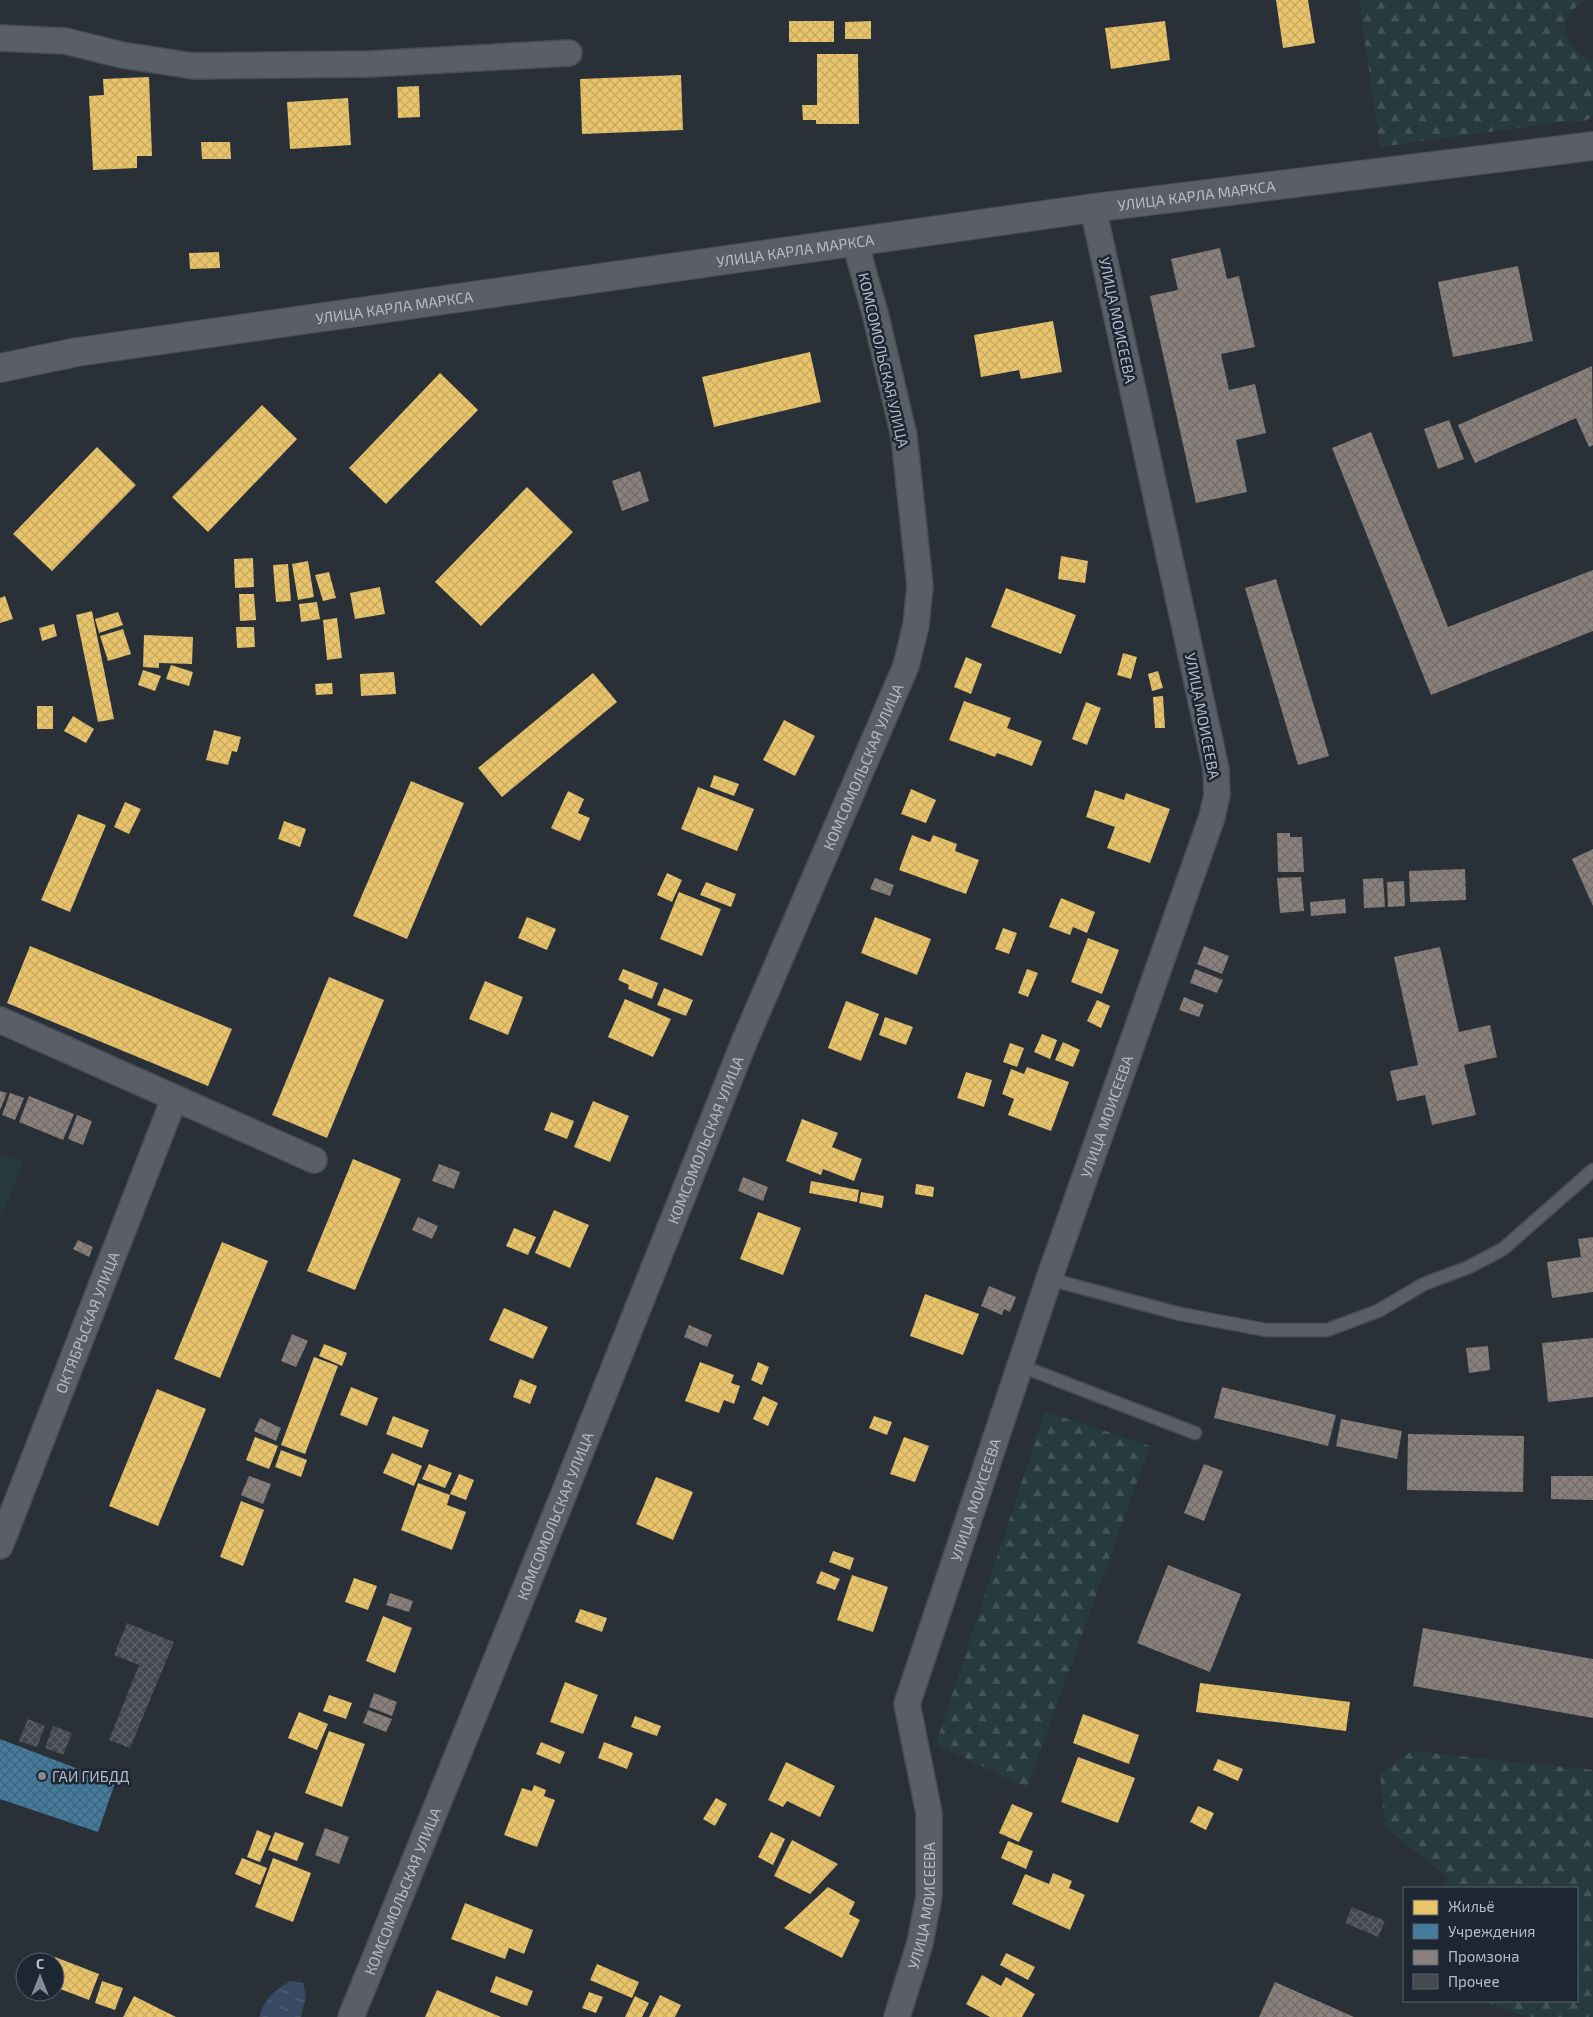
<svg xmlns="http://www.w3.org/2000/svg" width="1593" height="2017" font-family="'Exo 2',sans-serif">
<defs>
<pattern id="forest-firs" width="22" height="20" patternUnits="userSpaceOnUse" patternTransform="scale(1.25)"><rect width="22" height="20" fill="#273a3e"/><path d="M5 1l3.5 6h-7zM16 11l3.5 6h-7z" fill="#445559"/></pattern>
<pattern id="water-ripples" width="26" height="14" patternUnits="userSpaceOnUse" patternTransform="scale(1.25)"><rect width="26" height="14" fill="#384963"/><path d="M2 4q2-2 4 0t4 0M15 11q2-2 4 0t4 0" fill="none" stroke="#526178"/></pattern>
<pattern id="homes-cross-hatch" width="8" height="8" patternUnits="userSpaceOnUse" patternTransform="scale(1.25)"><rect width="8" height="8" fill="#e9c46a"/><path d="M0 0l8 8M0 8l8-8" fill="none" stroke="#c5a861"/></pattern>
<pattern id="public-cross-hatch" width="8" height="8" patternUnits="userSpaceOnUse" patternTransform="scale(1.25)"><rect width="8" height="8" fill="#457b9d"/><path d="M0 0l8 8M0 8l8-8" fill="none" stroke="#40647b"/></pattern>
<pattern id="industry-cross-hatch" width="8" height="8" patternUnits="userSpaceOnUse" patternTransform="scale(1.25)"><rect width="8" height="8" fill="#8a817c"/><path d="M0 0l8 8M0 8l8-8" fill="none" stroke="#716b69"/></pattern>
<pattern id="building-cross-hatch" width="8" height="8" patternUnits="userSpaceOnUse" patternTransform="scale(1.25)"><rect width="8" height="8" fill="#444950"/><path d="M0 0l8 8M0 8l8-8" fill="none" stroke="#5d6168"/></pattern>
</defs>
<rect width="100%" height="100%" fill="#2a3038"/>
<path fill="url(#forest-firs)" d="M 1359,0 L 1585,0 C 1553,20 1562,47 1593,61 L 1593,117 L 1584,121 L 1569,121 L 1380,147 Z
M 1045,1411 L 1150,1446 L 1027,1788 L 936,1744 Z
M 1412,1751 L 1593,1770 L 1593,2017 L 1526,2017 L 1484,2001 L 1577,2001 L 1577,1888 L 1441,1888 L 1447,1877 L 1385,1827 L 1380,1773 Z"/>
<path fill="#273a3e" d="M 0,1154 L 23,1162 L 0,1221 Z"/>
<path fill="url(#water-ripples)" d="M 291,1981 L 303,1983 L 306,1996 L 301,2017 L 259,2017 C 264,1999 275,1989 291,1981 Z"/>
<path fill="url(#homes-cross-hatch)" d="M 1276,0 L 1308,0 L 1315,43 L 1283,48 Z
M 789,21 L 834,21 L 834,42 L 789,42 Z
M 871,21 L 871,39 L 845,39 L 845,22 Z
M 1165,21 L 1170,60 L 1111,69 L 1105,28 Z
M 817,54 L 858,54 L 859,124 L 816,124 L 816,120 L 803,120 L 802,105 L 817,105 Z
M 681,75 L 683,130 L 582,134 L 580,79 Z
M 149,77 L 152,156 L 137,156 L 137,168 L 93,170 L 89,96 L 104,95 L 103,79 Z
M 419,86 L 420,117 L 398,118 L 397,87 Z
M 348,98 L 351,145 L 290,149 L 287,102 Z
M 201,142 L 230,142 L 231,159 L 202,159 Z
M 219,252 L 220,268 L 190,269 L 189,253 Z
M 1053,321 L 1062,372 L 1021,379 L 1019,370 L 981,377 L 974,335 Z
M 810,352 L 821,402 L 714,427 L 702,377 Z
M 440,373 L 478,410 L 386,504 L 349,468 Z
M 262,405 L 297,439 L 208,532 L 172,497 Z
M 97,447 L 136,485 L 52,571 L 13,534 Z
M 527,487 L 573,532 L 481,626 L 435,582 Z
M 1061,556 L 1088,561 L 1085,583 L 1058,579 Z
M 253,558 L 254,587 L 235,588 L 234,559 Z
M 308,561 L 314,597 L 298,600 L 292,564 Z
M 288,564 L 291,601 L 276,602 L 273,565 Z
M 329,572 L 336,598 L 323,601 L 315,575 Z
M 380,587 L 385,614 L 355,619 L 350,593 Z
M 1006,588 L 1076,615 L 1061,654 L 991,627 Z
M 239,594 L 254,594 L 256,620 L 240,621 Z
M 5,596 L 13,619 L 0,623 L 0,598 Z
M 317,602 L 320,619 L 301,622 L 299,604 Z
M 92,611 L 114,719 L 98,722 L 76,615 Z
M 118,612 L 123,625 L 99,633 L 95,619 Z
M 337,618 L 342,658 L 327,660 L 323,620 Z
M 54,624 L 57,636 L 42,641 L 39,628 Z
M 236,627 L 254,627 L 255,647 L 237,648 Z
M 123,629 L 131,654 L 108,661 L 100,636 Z
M 144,635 L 193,637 L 192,664 L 159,663 L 159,668 L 143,667 Z
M 1123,653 L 1137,657 L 1131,679 L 1117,675 Z
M 966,657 L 982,664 L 971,694 L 954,687 Z
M 171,665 L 193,672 L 189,686 L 166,679 Z
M 143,670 L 161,676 L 155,691 L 138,685 Z
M 1158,671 L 1163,688 L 1152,691 L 1148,674 Z
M 394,672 L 396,694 L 361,696 L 360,674 Z
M 593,673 L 617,702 L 502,797 L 478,768 Z
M 332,683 L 333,694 L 316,695 L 315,684 Z
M 1163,696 L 1165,728 L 1155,728 L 1153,697 Z
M 964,701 L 1011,718 L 1007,728 L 1042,741 L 1032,766 L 997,753 L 995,757 L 949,740 Z
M 1086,702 L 1101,708 L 1087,745 L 1072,739 Z
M 37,706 L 53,706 L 53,729 L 37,729 Z
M 73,716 L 94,729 L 86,743 L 64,731 Z
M 784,720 L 815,736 L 795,776 L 763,760 Z
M 214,730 L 241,737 L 237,752 L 232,751 L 228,765 L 206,760 Z
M 714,775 L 739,784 L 734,796 L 710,787 Z
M 411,781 L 464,803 L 407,939 L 353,916 Z
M 698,787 L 754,809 L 737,851 L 681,829 Z
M 911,789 L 936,800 L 926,823 L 901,814 Z
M 1095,790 L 1124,800 L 1126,793 L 1170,809 L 1150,863 L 1107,848 L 1115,827 L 1086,817 Z
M 568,791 L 584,799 L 578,813 L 590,818 L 580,841 L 551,828 Z
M 125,802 L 141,809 L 129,834 L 114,827 Z
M 78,814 L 106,825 L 70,912 L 41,900 Z
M 284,821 L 306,829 L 300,847 L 278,839 Z
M 912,835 L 930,842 L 933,835 L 957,844 L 955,851 L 979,860 L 966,894 L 899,870 Z
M 667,873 L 682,880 L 672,902 L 657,895 Z
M 706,882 L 736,894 L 731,907 L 700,895 Z
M 679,892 L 721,909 L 702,956 L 660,939 Z
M 1061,898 L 1095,912 L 1087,933 L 1073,927 L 1070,935 L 1049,927 Z
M 527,917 L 556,929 L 547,950 L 518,938 Z
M 875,917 L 931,939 L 917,975 L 861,953 Z
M 1003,928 L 1017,933 L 1009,954 L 995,949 Z
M 1088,938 L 1119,950 L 1102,994 L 1071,982 Z
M 30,946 L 232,1029 L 208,1086 L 7,1003 Z
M 623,969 L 658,983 L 652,999 L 628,989 L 629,985 L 618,980 Z
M 1027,969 L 1038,973 L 1028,997 L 1018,993 Z
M 329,977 L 384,1000 L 327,1138 L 272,1115 Z
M 485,981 L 523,997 L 508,1035 L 469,1019 Z
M 664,988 L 693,1000 L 686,1016 L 657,1005 Z
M 625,999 L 671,1019 L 653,1057 L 608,1037 Z
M 1097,1000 L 1110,1006 L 1101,1028 L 1087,1021 Z
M 846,1001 L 879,1014 L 861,1061 L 828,1048 Z
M 885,1017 L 913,1027 L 906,1045 L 879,1035 Z
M 1042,1034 L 1057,1040 L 1050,1059 L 1034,1052 Z
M 1063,1042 L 1080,1050 L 1073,1067 L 1055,1060 Z
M 1010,1043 L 1024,1048 L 1017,1067 L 1003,1062 Z
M 1027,1067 L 1069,1082 L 1051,1131 L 1008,1115 L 1014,1099 L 1002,1094 L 1011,1069 L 1024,1074 Z
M 966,1072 L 992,1080 L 984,1107 L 957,1098 Z
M 593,1101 L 629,1116 L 610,1162 L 574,1147 Z
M 551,1112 L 574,1121 L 567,1139 L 544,1130 Z
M 802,1119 L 838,1133 L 832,1147 L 862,1159 L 854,1181 L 823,1169 L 821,1175 L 786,1161 Z
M 353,1159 L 401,1179 L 355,1290 L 307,1271 Z
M 811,1181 L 859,1190 L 857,1202 L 809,1193 Z
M 916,1184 L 934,1187 L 933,1197 L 915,1194 Z
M 861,1192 L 884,1196 L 882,1208 L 859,1203 Z
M 554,1210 L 589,1225 L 570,1268 L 535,1253 Z
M 758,1212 L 801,1228 L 783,1275 L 740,1259 Z
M 514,1228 L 536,1237 L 528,1255 L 506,1246 Z
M 222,1242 L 268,1261 L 220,1378 L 174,1359 Z
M 925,1294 L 979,1314 L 963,1355 L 910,1336 Z
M 504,1308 L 548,1327 L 533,1359 L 489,1340 Z
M 324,1344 L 347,1353 L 342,1366 L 319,1356 Z
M 314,1357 L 338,1366 L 305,1454 L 281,1445 Z
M 700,1362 L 734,1375 L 731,1383 L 740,1386 L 734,1404 L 724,1400 L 719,1413 L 685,1401 Z
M 758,1362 L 769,1367 L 762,1385 L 751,1380 Z
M 520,1379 L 537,1386 L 530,1404 L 513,1397 Z
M 351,1387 L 378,1398 L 367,1426 L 340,1415 Z
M 157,1389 L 206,1409 L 158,1526 L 109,1506 Z
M 763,1396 L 778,1403 L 768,1426 L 753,1419 Z
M 393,1416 L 429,1430 L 422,1448 L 386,1434 Z
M 874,1416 L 892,1422 L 887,1435 L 869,1428 Z
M 255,1437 L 278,1446 L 269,1469 L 246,1460 Z
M 904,1437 L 929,1446 L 915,1482 L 890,1474 Z
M 281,1450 L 307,1460 L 301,1477 L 275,1467 Z
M 392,1453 L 422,1466 L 414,1486 L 383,1473 Z
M 429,1464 L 452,1473 L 445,1488 L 422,1479 Z
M 459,1474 L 474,1480 L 466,1500 L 450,1494 Z
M 656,1477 L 693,1492 L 673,1540 L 636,1524 Z
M 418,1483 L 450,1495 L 447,1505 L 466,1512 L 452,1550 L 401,1530 Z
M 241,1501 L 264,1510 L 243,1566 L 220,1557 Z
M 833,1551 L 854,1558 L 850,1570 L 829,1562 Z
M 821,1571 L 840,1579 L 835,1590 L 816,1583 Z
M 852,1575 L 888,1587 L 873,1632 L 837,1620 Z
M 354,1578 L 377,1586 L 368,1610 L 345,1602 Z
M 580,1609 L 607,1618 L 602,1632 L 575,1622 Z
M 383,1616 L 412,1628 L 395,1673 L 366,1661 Z
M 565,1682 L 598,1695 L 583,1734 L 550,1722 Z
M 1200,1683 L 1350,1702 L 1346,1731 L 1196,1712 Z
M 329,1695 L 352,1703 L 346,1719 L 323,1711 Z
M 299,1712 L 328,1724 L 317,1750 L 288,1738 Z
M 1083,1714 L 1139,1735 L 1129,1764 L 1073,1743 Z
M 635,1716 L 661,1726 L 657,1736 L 631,1727 Z
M 329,1731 L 365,1744 L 342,1807 L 305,1793 Z
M 541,1742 L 565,1752 L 560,1764 L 536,1754 Z
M 604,1742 L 633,1753 L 627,1769 L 598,1758 Z
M 1078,1757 L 1135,1778 L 1118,1823 L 1061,1802 Z
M 1218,1759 L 1243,1769 L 1238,1781 L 1213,1770 Z
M 786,1762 L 835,1786 L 820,1817 L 787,1801 L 783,1807 L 768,1800 Z
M 534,1785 L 546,1790 L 544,1796 L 555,1800 L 537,1847 L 504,1835 L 522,1788 L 532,1791 Z
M 716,1798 L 727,1804 L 715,1826 L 703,1819 Z
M 1012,1804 L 1033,1813 L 1019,1842 L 999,1833 Z
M 1198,1806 L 1214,1813 L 1206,1830 L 1190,1822 Z
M 257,1830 L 271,1836 L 260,1862 L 247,1857 Z
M 275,1832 L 304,1843 L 297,1861 L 268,1850 Z
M 771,1832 L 785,1839 L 773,1865 L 758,1857 Z
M 792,1840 L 838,1864 L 810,1894 L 774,1876 Z
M 1008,1841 L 1033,1851 L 1026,1869 L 1001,1858 Z
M 242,1858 L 267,1868 L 260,1885 L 235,1874 Z
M 273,1858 L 311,1873 L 293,1922 L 255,1907 Z
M 1053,1873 L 1072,1881 L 1069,1888 L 1085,1895 L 1070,1930 L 1012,1904 L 1025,1874 L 1049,1884 Z
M 828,1887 L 855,1902 L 849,1914 L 860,1920 L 842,1958 L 784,1928 Z
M 465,1903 L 533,1930 L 524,1954 L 509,1948 L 505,1959 L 451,1939 Z
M 1006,1953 L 1035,1967 L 1028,1980 L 1000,1965 Z
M 55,1957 L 99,1974 L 89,2000 L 55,1987 L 55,1962 L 53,1962 Z
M 597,1964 L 639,1982 L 632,1998 L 590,1980 Z
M 982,1975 L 1001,1986 L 1006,1977 L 1035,1994 L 1022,2017 L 990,2017 L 966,2004 Z
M 496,1976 L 533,1991 L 527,2006 L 490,1992 Z
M 102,1981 L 123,1988 L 115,2010 L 95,2003 Z
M 437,1990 L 501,2017 L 425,2017 Z
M 589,1992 L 603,1997 L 596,2013 L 582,2008 Z
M 660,1995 L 681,2005 L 675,2017 L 649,2017 Z
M 134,1996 L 176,2017 L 123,2017 Z
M 635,1996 L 649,2003 L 642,2017 L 625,2017 Z"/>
<path fill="url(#public-cross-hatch)" d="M 0,1739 L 115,1783 L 98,1832 L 0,1799 Z"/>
<path fill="url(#industry-cross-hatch)" d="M 1220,248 L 1227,279 L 1239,276 L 1255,347 L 1221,354 L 1229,390 L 1255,384 L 1266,433 L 1236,440 L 1247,492 L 1196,503 L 1150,296 L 1178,290 L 1171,259 Z
M 1518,266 L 1533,341 L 1453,357 L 1438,282 Z
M 1592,366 L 1593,445 L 1589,447 L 1576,418 L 1475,463 L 1458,425 Z
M 1449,420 L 1464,459 L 1438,469 L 1424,429 Z
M 1371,432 L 1448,627 L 1593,570 L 1593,631 L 1431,695 L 1332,448 Z
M 640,471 L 649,501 L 622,511 L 612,481 Z
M 1276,579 L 1329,756 L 1298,765 L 1245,588 Z
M 1277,833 L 1290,833 L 1290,837 L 1302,837 L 1304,872 L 1278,872 Z
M 1593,849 L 1593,906 L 1572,859 Z
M 1465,869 L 1466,900 L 1410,902 L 1409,871 Z
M 1301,877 L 1304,911 L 1280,913 L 1277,878 Z
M 875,878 L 894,885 L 890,896 L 870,889 Z
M 1383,878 L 1385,907 L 1364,908 L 1363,879 Z
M 1404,881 L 1405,906 L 1388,907 L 1387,882 Z
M 1345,899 L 1346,913 L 1311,916 L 1310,902 Z
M 1204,946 L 1229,956 L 1222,974 L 1197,964 Z
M 1440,947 L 1459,1032 L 1490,1025 L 1497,1057 L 1464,1065 L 1476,1115 L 1432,1125 L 1425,1095 L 1397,1101 L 1390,1071 L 1418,1065 L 1394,957 Z
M 1195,969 L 1223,980 L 1217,993 L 1190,983 Z
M 1184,997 L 1204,1005 L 1199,1017 L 1179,1010 Z
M 0,1091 L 7,1093 L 0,1110 Z
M 10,1093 L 24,1098 L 15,1120 L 2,1115 Z
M 29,1096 L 74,1114 L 63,1140 L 19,1122 Z
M 77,1115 L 92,1121 L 83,1145 L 68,1139 Z
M 439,1164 L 460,1172 L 454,1189 L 432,1181 Z
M 743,1177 L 768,1187 L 763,1201 L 738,1191 Z
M 418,1217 L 438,1226 L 432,1239 L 412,1230 Z
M 1593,1237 L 1593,1292 L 1552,1298 L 1547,1262 L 1581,1257 L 1578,1239 Z
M 78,1240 L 93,1247 L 89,1257 L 73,1249 Z
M 989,1286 L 1016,1297 L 1010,1312 L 1004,1309 L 1002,1315 L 981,1306 Z
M 689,1325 L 712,1335 L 707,1347 L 684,1337 Z
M 292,1334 L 308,1341 L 296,1367 L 281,1361 Z
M 1593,1338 L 1593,1397 L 1548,1402 L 1542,1343 Z
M 1488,1346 L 1490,1370 L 1469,1373 L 1466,1348 Z
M 1222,1387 L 1336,1415 L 1328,1446 L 1214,1418 Z
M 260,1418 L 281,1428 L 276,1441 L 254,1431 Z
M 1341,1419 L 1402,1431 L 1397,1459 L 1336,1446 Z
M 1408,1434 L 1524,1436 L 1523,1492 L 1407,1490 Z
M 1204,1464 L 1223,1471 L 1204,1521 L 1184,1513 Z
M 249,1476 L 271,1484 L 263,1504 L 241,1495 Z
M 1551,1476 L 1593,1476 L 1593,1500 L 1551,1499 Z
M 1168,1565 L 1241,1594 L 1210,1672 L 1137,1643 Z
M 390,1593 L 413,1601 L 409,1612 L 386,1605 Z
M 1423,1628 L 1593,1659 L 1593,1718 L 1413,1686 Z
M 374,1693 L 397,1702 L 392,1716 L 369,1707 Z
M 368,1710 L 392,1719 L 386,1732 L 363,1723 Z
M 325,1828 L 349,1837 L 339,1864 L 315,1855 Z
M 1275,1982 L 1354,2017 L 1259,2017 Z"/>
<path fill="url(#building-cross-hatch)" d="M 127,1623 L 174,1642 L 130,1748 L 109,1740 L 139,1665 L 114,1655 Z
M 28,1719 L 45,1726 L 37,1747 L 19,1741 Z
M 53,1726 L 72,1733 L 63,1755 L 45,1748 Z
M 1352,1907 L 1385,1921 L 1378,1937 L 1345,1923 Z"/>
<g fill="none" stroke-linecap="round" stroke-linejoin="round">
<g stroke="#484c53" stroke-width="15">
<path id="service" d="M 1049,1279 L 1180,1314 L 1266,1330 L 1327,1330 L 1378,1311 L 1424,1284 L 1469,1267 L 1503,1249 L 1593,1170
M 1021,1366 L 1195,1433"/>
</g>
<g stroke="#484c53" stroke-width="28">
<g id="minor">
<path d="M 0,38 L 65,41 L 122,55 L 193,66 L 370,64 L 569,53"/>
<path d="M 0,1020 L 314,1160"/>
<path id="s1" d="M 0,1546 L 174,1099"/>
<path id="s2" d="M 351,2017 L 563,1496 L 745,1040 L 906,666 L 916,625 L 920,586 L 904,436 L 876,317 L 855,242"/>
<path id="s3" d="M 897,2017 L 920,1943 L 929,1896 L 929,1813 L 907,1704 L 1049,1279 L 1212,817 L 1217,795 L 1216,769 L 1093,208"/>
</g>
</g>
<g stroke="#484c53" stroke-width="30">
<g id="tertiary">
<path id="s4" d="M 0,368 L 77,352 L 1093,208 L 1593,146"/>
</g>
</g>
<use href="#service" stroke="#5a5e66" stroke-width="12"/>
<use href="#minor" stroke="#5a5e66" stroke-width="25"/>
<use href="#tertiary" stroke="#5a5e66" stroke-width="28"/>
</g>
<circle fill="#848b96" stroke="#1d2633" stroke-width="2" cx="42" cy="1776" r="5"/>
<g text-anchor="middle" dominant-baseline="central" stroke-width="5" stroke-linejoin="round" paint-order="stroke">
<g font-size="15" fill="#b4bcc9" stroke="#1d2633">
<text stroke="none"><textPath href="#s4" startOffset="1209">УЛИЦА КАРЛА МАРКСА</textPath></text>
<text stroke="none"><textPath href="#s4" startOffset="804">УЛИЦА КАРЛА МАРКСА</textPath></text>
<text stroke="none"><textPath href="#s4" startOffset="399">УЛИЦА КАРЛА МАРКСА</textPath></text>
<text transform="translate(1118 320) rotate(78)">УЛИЦА МОИСЕЕВА</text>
<text transform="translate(884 360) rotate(77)">КОМСОМОЛЬСКАЯ УЛИЦА</text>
<text transform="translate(1203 716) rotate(79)">УЛИЦА МОИСЕЕВА</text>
<text stroke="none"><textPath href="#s2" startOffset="1351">КОМСОМОЛЬСКАЯ УЛИЦА</textPath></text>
<text stroke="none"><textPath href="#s3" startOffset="940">УЛИЦА МОИСЕЕВА</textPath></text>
<text stroke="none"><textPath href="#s2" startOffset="946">КОМСОМОЛЬСКАЯ УЛИЦА</textPath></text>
<text stroke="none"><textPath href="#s1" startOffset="240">ОКТЯБРЬСКАЯ УЛИЦА</textPath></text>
<text stroke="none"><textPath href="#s3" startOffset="535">УЛИЦА МОИСЕЕВА</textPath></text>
<text stroke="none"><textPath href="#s2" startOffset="541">КОМСОМОЛЬСКАЯ УЛИЦА</textPath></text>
<text stroke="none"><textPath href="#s2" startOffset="136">КОМСОМОЛЬСКАЯ УЛИЦА</textPath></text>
<text stroke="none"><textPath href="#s3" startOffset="115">УЛИЦА МОИСЕЕВА</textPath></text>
</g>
<g font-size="15" fill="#b4bcc9" stroke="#1d2633" text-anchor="start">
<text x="52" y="1776">ГАИ ГИБДД</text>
</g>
</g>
<rect x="1403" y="1887" width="175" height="115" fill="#1d2633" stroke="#59626f"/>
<rect x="1413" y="1900" width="25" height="15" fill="#e9c46a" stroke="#59626f"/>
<text x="1448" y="1912" font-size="15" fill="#b4bcc9">Жильё</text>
<rect x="1413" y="1924" width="25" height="15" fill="#457b9d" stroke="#59626f"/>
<text x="1448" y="1937" font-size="15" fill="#b4bcc9">Учреждения</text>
<rect x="1413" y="1950" width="25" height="15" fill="#8a817c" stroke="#59626f"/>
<text x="1448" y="1962" font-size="15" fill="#b4bcc9">Промзона</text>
<rect x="1413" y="1974" width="25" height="15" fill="#444950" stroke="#59626f"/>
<text x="1448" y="1987" font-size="15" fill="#b4bcc9">Прочее</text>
<g transform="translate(40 1977)"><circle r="24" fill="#1d2633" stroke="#59626f"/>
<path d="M0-4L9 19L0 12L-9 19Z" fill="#848b96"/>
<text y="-8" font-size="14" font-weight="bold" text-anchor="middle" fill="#b4bcc9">С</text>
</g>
</svg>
